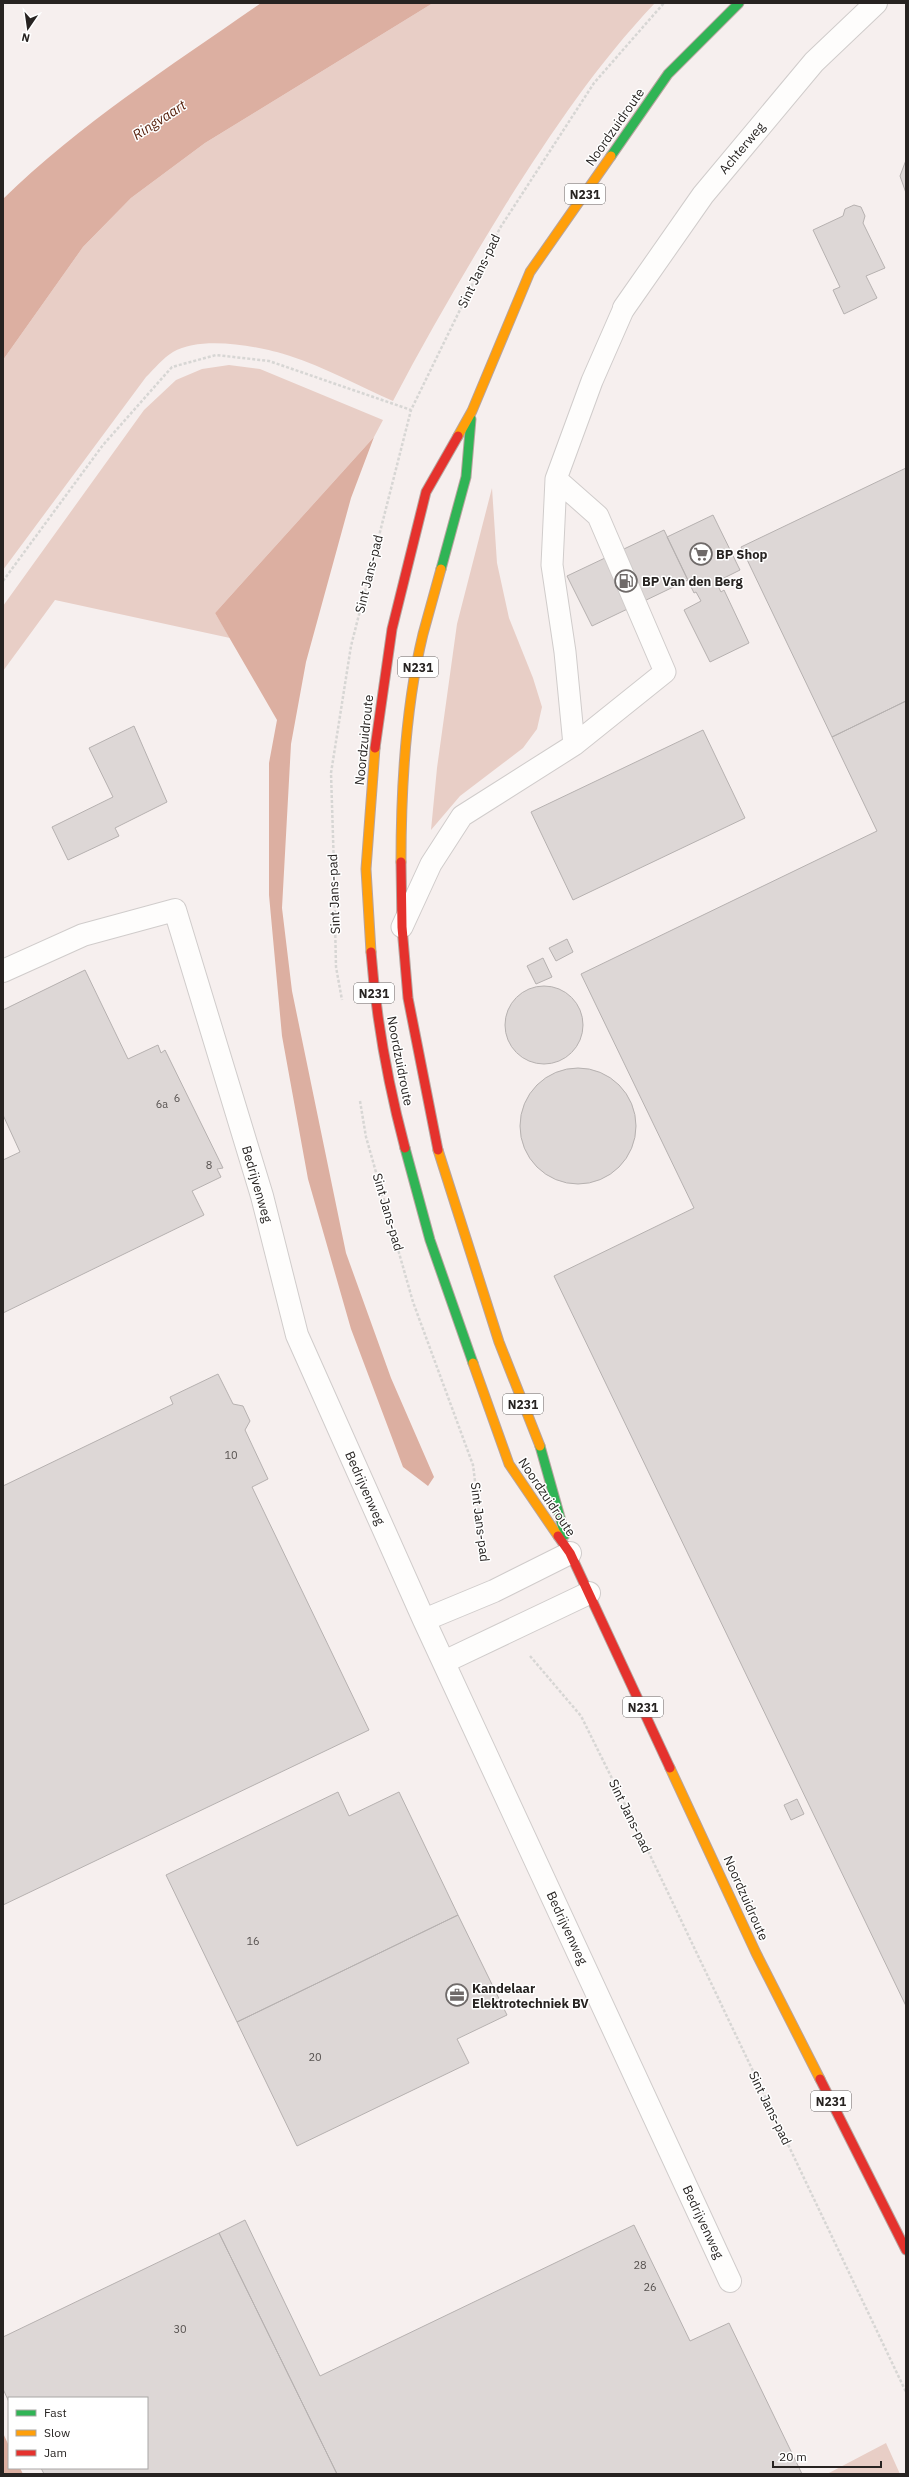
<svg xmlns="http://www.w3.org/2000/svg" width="909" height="2477" font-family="'IBM Plex Sans',sans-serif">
<rect width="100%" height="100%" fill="#f6efee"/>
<path fill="#e8cec6" d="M 433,3 L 655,3 C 597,64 551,133 506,204 C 466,269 428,334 393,401 C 361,387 322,366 290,356 C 259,346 202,335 173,352 C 163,358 154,369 146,377 L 3,570 L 3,360 L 83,247 L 131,198 L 205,143 Z
M 229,365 L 260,369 L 383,420 L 374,437 L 215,613 L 230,638 L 55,600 L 3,671 L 3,606 L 144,410 L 176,380 L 202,369 Z
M 492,488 L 497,563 L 509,618 L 533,678 L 542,707 L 537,729 L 523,748 L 460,796 L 431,830 L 437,768 L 457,624 Z
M 886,2443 L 900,2474 L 827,2474 Z"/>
<path fill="#dcafa1" d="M 261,3 L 433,3 L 205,143 L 131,198 L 83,247 L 3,360 L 3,199 C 81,123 172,65 261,3 Z
M 374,437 L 351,498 L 306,662 L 291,744 L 282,908 L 292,991 L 346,1253 L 391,1378 L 434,1477 L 428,1486 L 403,1467 L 351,1329 L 308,1179 L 282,1036 L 269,895 L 269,763 L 277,720 L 215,613 Z
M 3,2433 L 9,2446 L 9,2468 L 20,2468 L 23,2474 L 3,2474 Z"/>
<path fill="#ddd7d6" stroke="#b6b1b0" d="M 906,160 L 906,193 L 900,176 Z
M 854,205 L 861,207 L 865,216 L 863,223 L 885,268 L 866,276 L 877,298 L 844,314 L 833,290 L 840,287 L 813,230 L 843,216 L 845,209 Z
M 906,468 L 906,701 L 832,737 L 741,547 Z
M 713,515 L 740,570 L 716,582 L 721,592 L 724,590 L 749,643 L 710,662 L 684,610 L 701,601 L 696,592 L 694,593 L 667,537 Z
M 664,530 L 688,580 L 592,626 L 567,576 Z
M 906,701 L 906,2006 L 554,1276 L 694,1208 L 581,974 L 877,831 L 832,737 Z
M 134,726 L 167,802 L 115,828 L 119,836 L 68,860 L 52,827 L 113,797 L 89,748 Z
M 703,730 L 745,818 L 573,900 L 531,812 Z
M 567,939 L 573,952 L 556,961 L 549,948 Z
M 543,958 L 552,977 L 536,984 L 527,966 Z
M 85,970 L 128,1059 L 158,1045 L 161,1053 L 165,1050 L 223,1168 L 217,1169 L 221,1177 L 192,1191 L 204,1215 L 3,1313 L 3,1160 L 20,1152 L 3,1115 L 3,1010 Z
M505 1025a39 39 0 1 1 78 0a39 39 0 1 1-78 0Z
M520 1126a58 58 0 1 1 116 0a58 58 0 1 1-116 0Z
M 218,1374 L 233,1404 L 243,1406 L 250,1421 L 245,1430 L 268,1479 L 252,1487 L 369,1730 L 3,1905 L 3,1486 L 173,1404 L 170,1397 Z
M 338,1792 L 349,1816 L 399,1792 L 458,1915 L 237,2022 L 166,1875 Z
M 797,1799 L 804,1814 L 791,1820 L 784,1805 Z
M 458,1915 L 507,2015 L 457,2039 L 469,2063 L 297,2146 L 237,2022 Z
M 245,2220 L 320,2376 L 634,2225 L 690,2341 L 729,2323 L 802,2474 L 337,2474 L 219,2233 Z
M 219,2233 L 337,2474 L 44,2474 L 41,2468 L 147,2468 L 147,2398 L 9,2398 L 9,2402 L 3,2389 L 3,2337 Z"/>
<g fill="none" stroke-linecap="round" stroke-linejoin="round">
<g stroke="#d0cccb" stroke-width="23">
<path id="lane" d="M 556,479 L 598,516 L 665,672 L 574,745
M 402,927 L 431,864 L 462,816 L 574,745 L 565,652 L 552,565 L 556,479 L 592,381 L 624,308"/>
</g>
<g stroke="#d0cccb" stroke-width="24">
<path id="street" d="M 624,308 L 703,195 L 814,62 L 876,3
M 3,971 L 83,935 L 175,910 L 262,1196 L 297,1335 L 424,1620 L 730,2281
M 424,1620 L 494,1591 L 570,1553
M 444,1662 L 589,1593"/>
</g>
<g stroke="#b7a49f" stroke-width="11">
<path id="fast" d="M 611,156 L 668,74 L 739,3
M 441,569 L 466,477 L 471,419
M 405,1148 L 430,1240 L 473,1363
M 540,1446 L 565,1535"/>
</g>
<g stroke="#b7a49f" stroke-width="11">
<path id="slow" d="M 458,436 L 472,411 L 530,272 L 611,156
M 401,862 C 401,789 406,704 423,634 C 429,612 435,590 441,569
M 371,952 L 366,869 L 375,748
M 438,1150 L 499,1342 L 540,1446
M 473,1363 L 509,1464 L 558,1536
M 670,1768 L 756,1953 L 820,2079"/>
</g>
<g stroke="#b7a49f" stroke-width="11">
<path id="jam" d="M 375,748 L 392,629 L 426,492 L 458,436
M 401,862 L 402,927 L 408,998 L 438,1150
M 371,952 C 376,1018 388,1084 405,1148
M 558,1536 L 570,1553 L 670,1768
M 820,2079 L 906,2250"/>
</g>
<path stroke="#d7d6d4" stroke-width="2.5" stroke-dasharray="3 2" stroke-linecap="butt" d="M 3,581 L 103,445 L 172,367 L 216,355 L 269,361 L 411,410
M 334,868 L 331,773 L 351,646 L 411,410 L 500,228 L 594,83 L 664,3
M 334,875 L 336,967 L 342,1000
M 360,1101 L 366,1137 L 413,1302 L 473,1465 L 485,1562
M 530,1656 L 581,1716 L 650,1855 L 906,2392"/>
<use href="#lane" stroke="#fefdfc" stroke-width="21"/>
<use href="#street" stroke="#fefdfc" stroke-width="22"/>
<use href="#fast" stroke="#30b455" stroke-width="9"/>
<use href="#slow" stroke="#ff9f0a" stroke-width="9"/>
<use href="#jam" stroke="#e5322d" stroke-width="9"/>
</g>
<defs>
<g id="supermarket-ring" transform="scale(1.15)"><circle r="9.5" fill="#fff" stroke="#6f6a69" stroke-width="1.5"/><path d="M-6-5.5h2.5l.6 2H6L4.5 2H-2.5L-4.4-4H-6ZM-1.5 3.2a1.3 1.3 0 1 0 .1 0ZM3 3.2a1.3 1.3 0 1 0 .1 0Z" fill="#6f6a69"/></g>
<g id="fuel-ring" transform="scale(1.15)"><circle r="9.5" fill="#fff" stroke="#6f6a69" stroke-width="1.5"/><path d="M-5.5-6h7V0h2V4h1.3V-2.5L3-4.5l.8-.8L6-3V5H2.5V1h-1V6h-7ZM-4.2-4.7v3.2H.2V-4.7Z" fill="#6f6a69"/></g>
<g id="office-ring" transform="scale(1.15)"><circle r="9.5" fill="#fff" stroke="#6f6a69" stroke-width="1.5"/><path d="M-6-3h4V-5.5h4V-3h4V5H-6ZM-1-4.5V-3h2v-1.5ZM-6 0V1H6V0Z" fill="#6f6a69"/></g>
</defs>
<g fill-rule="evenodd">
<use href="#supermarket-ring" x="701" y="554"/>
<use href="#fuel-ring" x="626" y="581"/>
<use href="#office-ring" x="457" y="1995"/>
</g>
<g text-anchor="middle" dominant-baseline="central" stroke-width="3" stroke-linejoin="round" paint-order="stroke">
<g font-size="11" fill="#56514f">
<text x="177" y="1098">6</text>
<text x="162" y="1104">6a</text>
<text x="209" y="1165">8</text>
<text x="231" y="1455">10</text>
<text x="253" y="1941">16</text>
<text x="315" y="2057">20</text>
<text x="640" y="2265">28</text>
<text x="650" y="2287">26</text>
<text x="180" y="2329">30</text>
</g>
<g fill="#fff" stroke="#686564" stroke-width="1">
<rect x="565" y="184" width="40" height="20" rx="3"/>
<rect x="398" y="657" width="40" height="20" rx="3"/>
<rect x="354" y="983" width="40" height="20" rx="3"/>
<rect x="503" y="1394" width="40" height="20" rx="3"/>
<rect x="623" y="1697" width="40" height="20" rx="3"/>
<rect x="811" y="2091" width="40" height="20" rx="3"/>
</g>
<g font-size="12" font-weight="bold" fill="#272321">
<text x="585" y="194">N231</text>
<text x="418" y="667">N231</text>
<text x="374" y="993">N231</text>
<text x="523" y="1404">N231</text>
<text x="643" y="1707">N231</text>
<text x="831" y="2101">N231</text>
</g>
<g font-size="13" fill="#272321" stroke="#fff">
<text transform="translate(615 127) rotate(-55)">Noordzuidroute</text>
<text transform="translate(742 148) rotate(-50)">Achterweg</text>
<text transform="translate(479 271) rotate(-64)">Sint Jans-pad</text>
<text transform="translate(369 574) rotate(-76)">Sint Jans-pad</text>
<text transform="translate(364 740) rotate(-84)">Noordzuidroute</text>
<text transform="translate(334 894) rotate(-92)">Sint Jans-pad</text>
<text transform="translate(400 1061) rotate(79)">Noordzuidroute</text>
<text transform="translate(257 1184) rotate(74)">Bedrijvenweg</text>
<text transform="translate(388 1212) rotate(74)">Sint Jans-pad</text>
<text transform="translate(365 1488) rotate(66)">Bedrijvenweg</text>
<text transform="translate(547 1497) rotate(56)">Noordzuidroute</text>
<text transform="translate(480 1522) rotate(83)">Sint Jans-pad</text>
<text transform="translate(630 1816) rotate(64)">Sint Jans-pad</text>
<text transform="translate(746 1898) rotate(66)">Noordzuidroute</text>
<text transform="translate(567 1928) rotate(65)">Bedrijvenweg</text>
<text transform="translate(770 2108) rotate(64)">Sint Jans-pad</text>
<text transform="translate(703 2222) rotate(65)">Bedrijvenweg</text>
</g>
<g font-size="13" font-weight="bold" fill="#272321" stroke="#fff" text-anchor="start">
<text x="716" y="554">BP Shop</text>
<text x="642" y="581">BP Van den Berg</text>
<text x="472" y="1988">Kandelaar<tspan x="472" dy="15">Elektrotechniek BV</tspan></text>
</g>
<g font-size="14" font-style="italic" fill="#541d09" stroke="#fff">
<text transform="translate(159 120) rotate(-33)">Ringvaart</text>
</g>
</g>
<rect width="909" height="2477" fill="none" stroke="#272321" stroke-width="8"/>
<rect x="8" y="2397" width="140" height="72" fill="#ffffff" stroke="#a9a7a6"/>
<rect x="16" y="2410" width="20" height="6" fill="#30b455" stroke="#a9a7a6"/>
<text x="44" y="2417" font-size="12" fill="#272321">Fast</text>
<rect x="16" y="2430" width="20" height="6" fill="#ff9f0a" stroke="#a9a7a6"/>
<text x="44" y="2437" font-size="12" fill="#272321">Slow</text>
<rect x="16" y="2450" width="20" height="6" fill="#e5322d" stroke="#a9a7a6"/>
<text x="44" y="2457" font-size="12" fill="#272321">Jam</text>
<g transform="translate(28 28) rotate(193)" stroke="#ffffff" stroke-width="3" paint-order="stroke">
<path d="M0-3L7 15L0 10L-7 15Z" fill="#272321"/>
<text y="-6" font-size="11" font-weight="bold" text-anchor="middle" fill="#272321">N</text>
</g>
<path d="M773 2461v6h108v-6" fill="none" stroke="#272321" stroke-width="2"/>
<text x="779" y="2461" font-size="12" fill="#272321" stroke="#ffffff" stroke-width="3" paint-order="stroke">20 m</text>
</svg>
